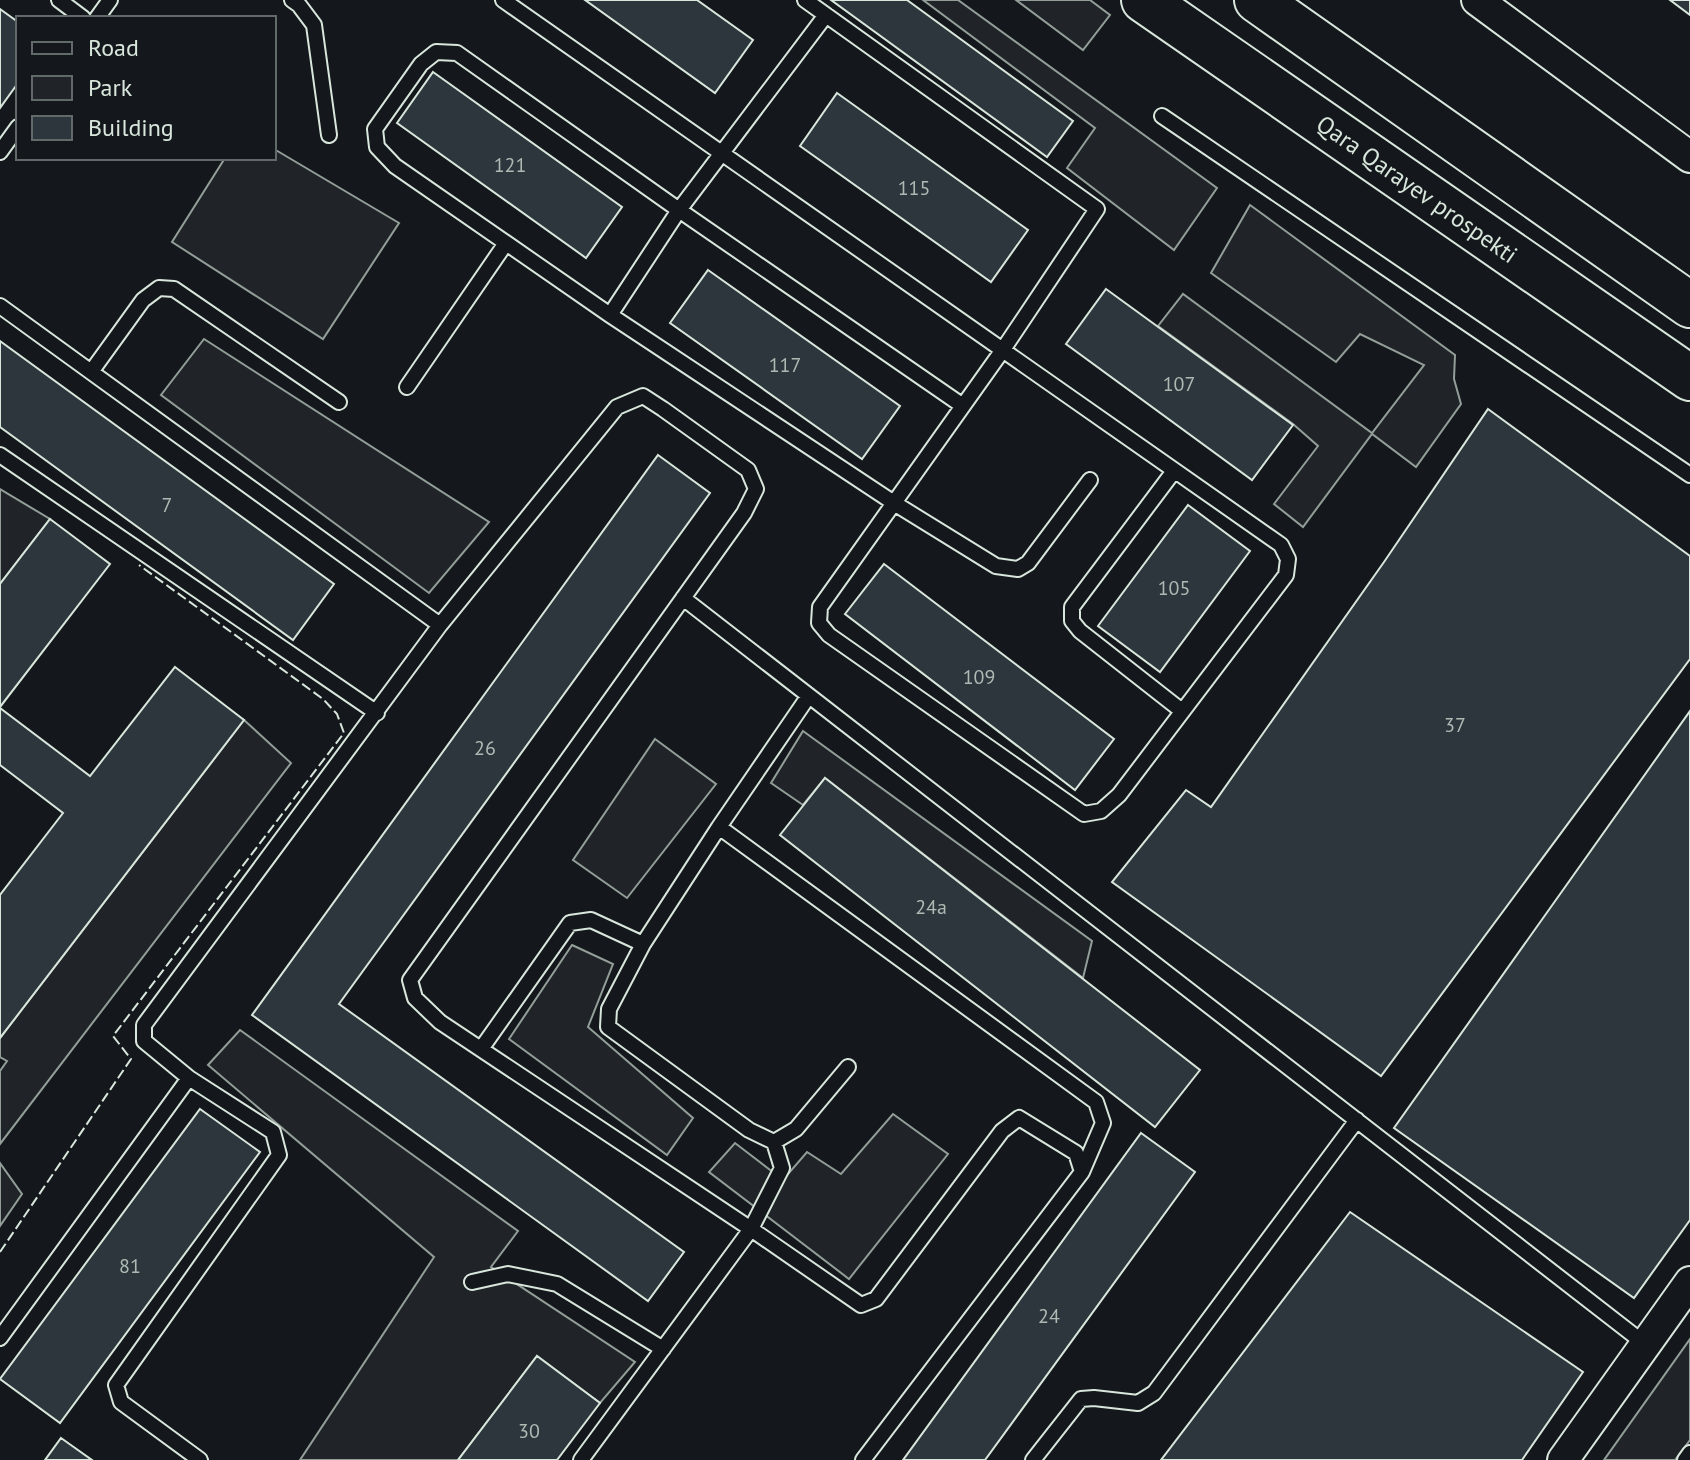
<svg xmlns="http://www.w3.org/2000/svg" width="1690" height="1460" font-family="'PT Sans',sans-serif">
<rect width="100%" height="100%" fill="#14181c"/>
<path fill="#202428" stroke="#939e99" stroke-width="2" d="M 923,0 L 958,0 L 1217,188 L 1174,250 L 1067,168 L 1095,128 Z
M 1016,0 L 1090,0 L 1110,15 L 1083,50 Z
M 274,149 L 399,223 L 323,339 L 172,242 L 225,158 L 274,158 Z
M 1250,205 L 1455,355 L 1454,379 L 1461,404 L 1416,467 L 1372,434 L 1303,527 L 1274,504 L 1318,446 L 1293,424 L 1158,326 L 1183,294 L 1372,433 L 1424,365 L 1360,334 L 1336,362 L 1211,273 Z
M 204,339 L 489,522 L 429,593 L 161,395 Z
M 0,489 L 50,519 L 0,584 Z
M 244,720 L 291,763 L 0,1144 L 0,1071 L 7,1061 L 0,1057 L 0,1038 Z
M 803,731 L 1092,941 L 1083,978 L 825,778 L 803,805 L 771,783 Z
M 655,739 L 716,784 L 627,898 L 573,860 Z
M 572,945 L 613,964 L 588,1027 L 693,1118 L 667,1155 L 509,1039 Z
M 240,1030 L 518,1231 L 491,1267 L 635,1362 L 600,1403 L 537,1356 L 458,1460 L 300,1460 L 434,1257 L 208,1065 Z
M 893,1114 L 948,1154 L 849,1279 L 709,1172 L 735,1143 L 783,1180 L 807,1152 L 841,1174 Z
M 0,1163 L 22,1194 L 0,1226 Z
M 1690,1339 L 1690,1440 L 1675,1460 L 1604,1460 Z"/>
<path fill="#2c363c" stroke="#d8e6dc" stroke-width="2" d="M 585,0 L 697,0 L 753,40 L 715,93 Z
M 831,0 L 907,0 L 1073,121 L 1047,157 Z
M 1670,0 L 1690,0 L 1690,15 Z
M 0,9 L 18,22 L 18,83 L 0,108 Z
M 433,72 L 622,207 L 586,258 L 397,123 Z
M 837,93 L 1028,230 L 991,282 L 800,146 Z
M 708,270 L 900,406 L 862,459 L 670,323 Z
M 1106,289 L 1293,425 L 1252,480 L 1066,344 Z
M 0,341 L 334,584 L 293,640 L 0,427 Z
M 1488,409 L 1690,556 L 1690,659 L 1381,1076 L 1112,882 L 1186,790 L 1211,807 L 1384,562 Z
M 658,455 L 710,493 L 339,1004 L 684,1252 L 648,1301 L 252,1015 Z
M 1188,505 L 1250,551 L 1160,672 L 1098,626 Z
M 50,519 L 110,564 L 0,707 L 0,584 Z
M 884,564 L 1114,739 L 1075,790 L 845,614 Z
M 175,667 L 244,720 L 0,1038 L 0,895 L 63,813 L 0,765 L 0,708 L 90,776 Z
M 1690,711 L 1690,1220 L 1634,1298 L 1394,1128 Z
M 825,778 L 1200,1070 L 1155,1127 L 780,835 Z
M 200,1109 L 260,1152 L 60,1423 L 0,1379 Z
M 1141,1133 L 1195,1172 L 985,1460 L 903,1460 Z
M 1350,1212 L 1583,1372 L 1522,1460 L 1161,1460 Z
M 537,1356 L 600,1403 L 557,1460 L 458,1460 Z
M 61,1438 L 92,1460 L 45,1460 Z"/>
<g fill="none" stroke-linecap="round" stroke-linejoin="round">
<g stroke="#d8e6dc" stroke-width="18">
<path id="lane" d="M 59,0 L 83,18
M 292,0 L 299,5 L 314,25 L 329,135
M 503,0 L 1281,545 L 1288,559 L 1286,575 L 1119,795 L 1101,811 L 1084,814 L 829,635 L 819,623 L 820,607 L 1002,351 L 1097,209 L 805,0
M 97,18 L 110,0
M 1162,116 L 1690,475
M 0,152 L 18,127
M 0,306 L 440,625
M 610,315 L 679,210 L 826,15
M 91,372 L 143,300 L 159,288 L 174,289 L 339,402
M 407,387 L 506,243
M 963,406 L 679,210 L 457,53 L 436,52 L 421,64 L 375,129 L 377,147 L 395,166 L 610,315 L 894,503 L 996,566 L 1018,569 L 1028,563 L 1090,480
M 0,455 L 377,713
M 1174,471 L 1072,607 L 1072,621 L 1080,631 L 1182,711
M 683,598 L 1645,1344
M 719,827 L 1096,1102 L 1103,1123 L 1082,1172
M 643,944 L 609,1009 L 608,1027 L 749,1130 L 774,1142 L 796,1129 L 848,1067
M 481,1049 L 570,923 L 591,920 L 643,944 L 719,827 L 808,697
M 472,1282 L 508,1274 L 557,1284 L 663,1349
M 0,1338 L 189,1078
M 200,1460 L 121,1402 L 116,1385 L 279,1155 L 273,1132 L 189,1078 L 144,1041 L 144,1025 L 440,625 L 617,407 L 643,396 L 663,409 L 748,470 L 756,489 L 744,513 L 410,980 L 415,998 L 440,1022 L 751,1229 L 861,1305 L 876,1299 L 1002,1131 L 1019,1118 L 1076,1153 L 1082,1172 L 863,1460
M 581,1460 L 751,1229 L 782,1168 L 774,1142
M 1033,1460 L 1081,1399 L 1094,1398 L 1138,1403 L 1154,1393 L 1357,1120
M 1685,1460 L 1690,1453"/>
</g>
<g stroke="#d8e6dc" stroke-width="34">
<path id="street" d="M 1477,0 L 1690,157
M 1563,1460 L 1690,1282"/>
</g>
<g stroke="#d8e6dc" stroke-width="48">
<path id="primary" d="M 1144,0 L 1690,378
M 1257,0 L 1690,305"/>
</g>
<use href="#lane" stroke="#14181c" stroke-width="14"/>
<use href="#street" stroke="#14181c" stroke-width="30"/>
<use href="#primary" stroke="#14181c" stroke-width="44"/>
<path stroke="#d8e6dc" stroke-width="2" stroke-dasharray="10 4" stroke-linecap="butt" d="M 0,1252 L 131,1059 L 113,1036 L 344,733 L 337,714 L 323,699 L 139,565"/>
</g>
<g text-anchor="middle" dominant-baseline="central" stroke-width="6" stroke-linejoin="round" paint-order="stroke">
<g font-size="20" fill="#adbab4">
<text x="510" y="165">121</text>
<text x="914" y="188">115</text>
<text x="785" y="365">117</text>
<text x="1179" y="384">107</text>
<text x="167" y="505">7</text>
<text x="1174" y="588">105</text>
<text x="979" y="677">109</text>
<text x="1455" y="725">37</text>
<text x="485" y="748">26</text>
<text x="931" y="907">24a</text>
<text x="130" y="1266">81</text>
<text x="1049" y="1316">24</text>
<text x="529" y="1431">30</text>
</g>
<g font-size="24" fill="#d8e6dc" stroke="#14181c">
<text transform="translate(1417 189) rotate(35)">Qara Qarayev prospekti</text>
</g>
</g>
<rect x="16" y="16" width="260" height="144" fill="#14181c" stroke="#626a69" stroke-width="2"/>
<rect x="32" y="42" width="40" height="12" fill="#14181c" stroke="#626a69" stroke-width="2"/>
<text x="88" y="56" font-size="24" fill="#d8e6dc">Road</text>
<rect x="32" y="76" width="40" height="24" fill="#202428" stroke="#626a69" stroke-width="2"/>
<text x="88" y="96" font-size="24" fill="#d8e6dc">Park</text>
<rect x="32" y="116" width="40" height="24" fill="#2c363c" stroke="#626a69" stroke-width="2"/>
<text x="88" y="136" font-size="24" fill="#d8e6dc">Building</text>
</svg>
